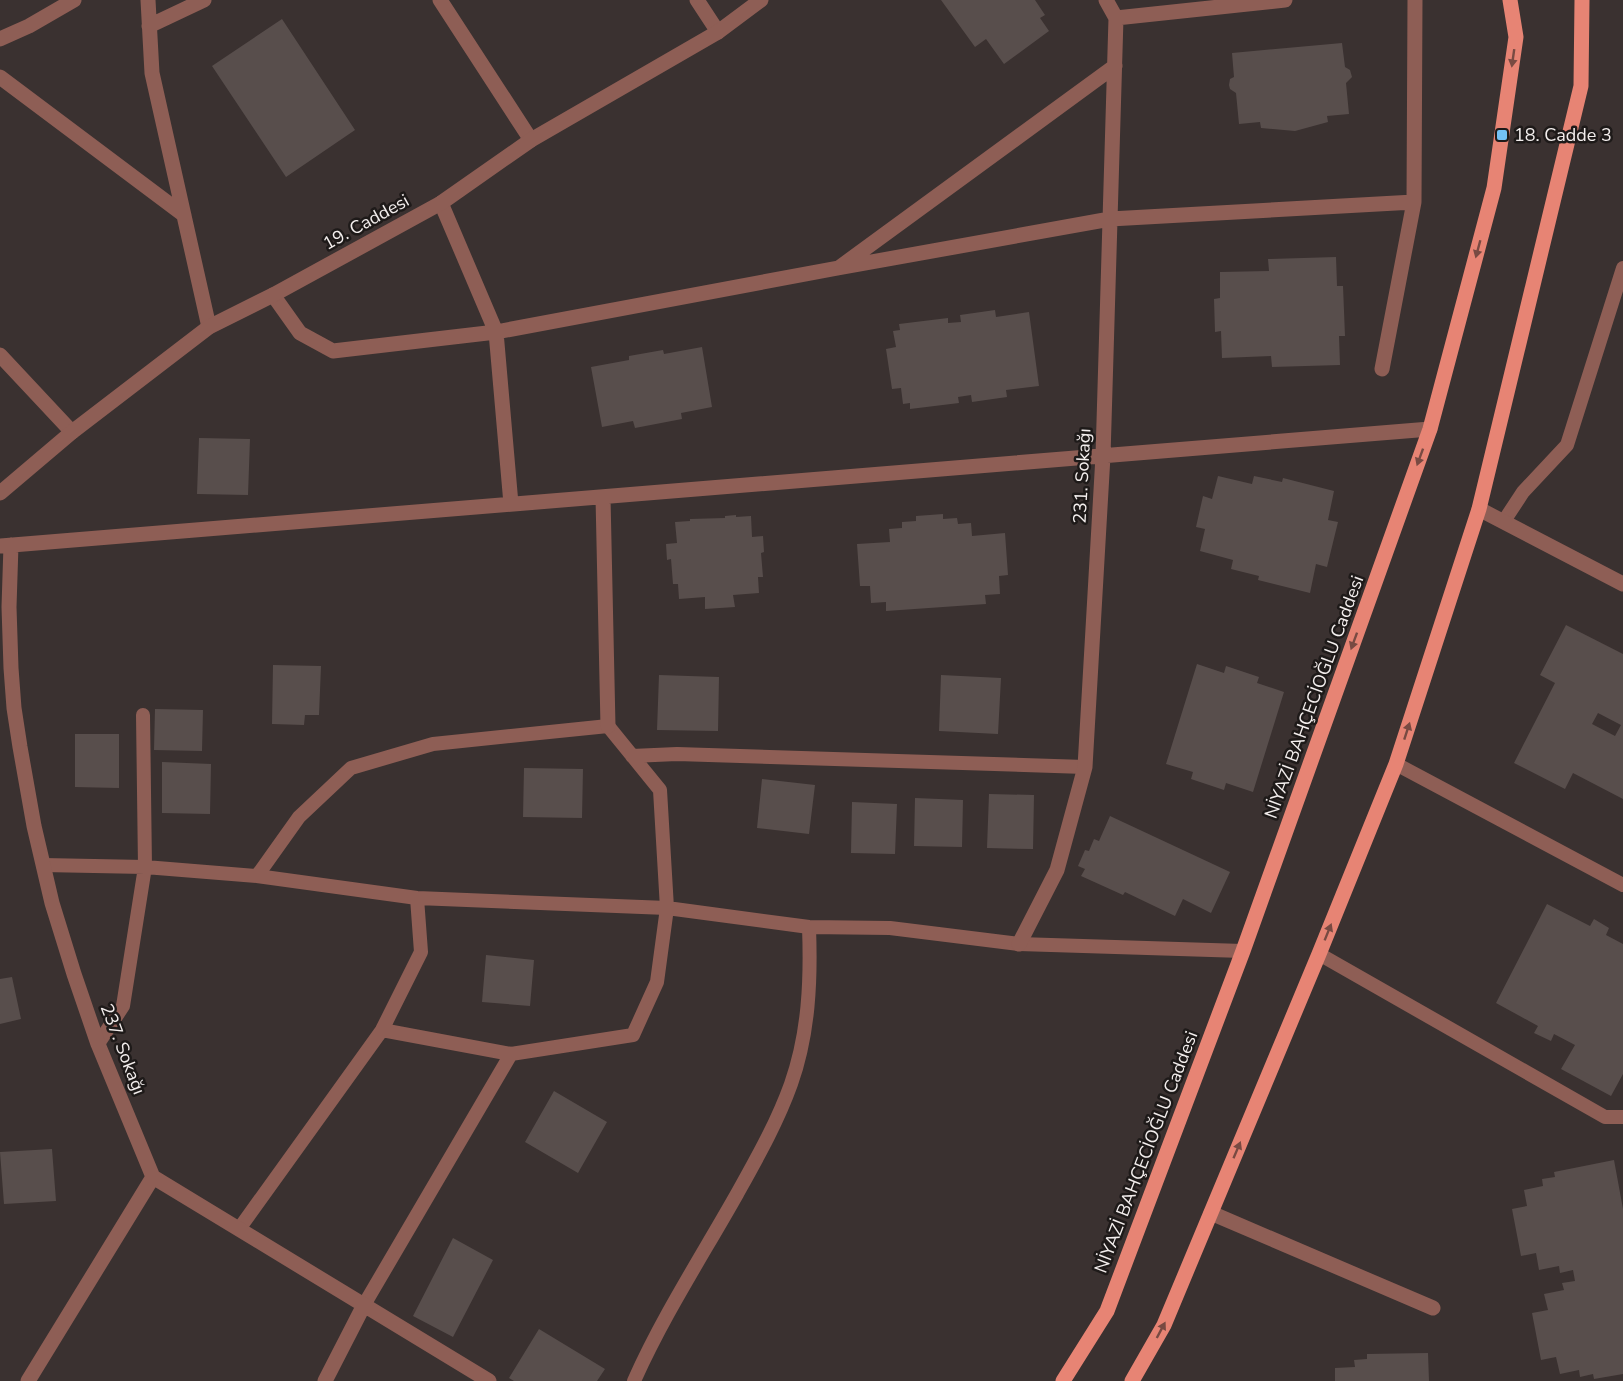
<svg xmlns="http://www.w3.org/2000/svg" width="1623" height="1381" font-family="'Nunito Sans',sans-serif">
<rect width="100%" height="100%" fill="#3a3130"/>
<path fill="#584e4c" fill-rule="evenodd" d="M 941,0 L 1035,0 L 1045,15 L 1040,18 L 1049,31 L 1004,64 L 986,39 L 975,47 Z
M 282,19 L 355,130 L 286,177 L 212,66 Z
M 1342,43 L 1345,67 L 1350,70 L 1352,77 L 1346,83 L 1349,114 L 1327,116 L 1328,122 L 1295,131 L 1261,128 L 1260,122 L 1239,124 L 1236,93 L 1230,89 L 1229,85 L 1230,79 L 1234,77 L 1232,53 Z
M 1336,257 L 1337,286 L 1343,286 L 1345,336 L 1339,336 L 1340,365 L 1272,367 L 1271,356 L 1222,358 L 1221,331 L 1215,332 L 1214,299 L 1220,298 L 1220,272 L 1269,271 L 1268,259 Z
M 995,310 L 996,317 L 1029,312 L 1039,386 L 1006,390 L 1007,397 L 972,402 L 971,395 L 958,397 L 959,403 L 910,409 L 910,403 L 903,404 L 901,388 L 892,389 L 886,349 L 896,347 L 893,331 L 900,330 L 899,324 L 948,318 L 948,323 L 961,322 L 960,315 Z
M 702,347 L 712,407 L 681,413 L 682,419 L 635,428 L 633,421 L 602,427 L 591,367 L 629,360 L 629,356 L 663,350 L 664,354 Z
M 199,438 L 250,439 L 248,495 L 197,494 Z
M 1218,476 L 1252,484 L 1254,476 L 1282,482 L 1283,478 L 1334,491 L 1328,520 L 1338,522 L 1327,567 L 1316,564 L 1310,593 L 1258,580 L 1259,576 L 1231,569 L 1233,560 L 1200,551 L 1205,529 L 1196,527 L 1203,496 L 1212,499 Z
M 943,514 L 943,519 L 957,518 L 958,524 L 971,523 L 972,536 L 1005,533 L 1008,575 L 999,576 L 1000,594 L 985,595 L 986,604 L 886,611 L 886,602 L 871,603 L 870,586 L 860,586 L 857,544 L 890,542 L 889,529 L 902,528 L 902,522 L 916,521 L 916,516 Z
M 736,515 L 736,517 L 751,516 L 752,537 L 763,536 L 764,552 L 761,553 L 763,577 L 758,577 L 759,593 L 733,595 L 735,607 L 705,609 L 705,597 L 679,599 L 678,584 L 673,584 L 671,559 L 667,560 L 666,544 L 677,543 L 675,522 L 690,521 L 690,519 L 725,518 L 725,516 Z
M 1566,625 L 1623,654 L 1623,799 L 1573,773 L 1565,789 L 1514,763 L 1555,683 L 1540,675 ZM 1598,713 L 1621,725 L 1615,736 L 1592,724 Z
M 1197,664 L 1224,673 L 1226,666 L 1259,677 L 1257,683 L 1284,692 L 1253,792 L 1226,783 L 1224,790 L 1191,779 L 1193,772 L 1166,764 Z
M 273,665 L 321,666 L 319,715 L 305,715 L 304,725 L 272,724 Z
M 659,675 L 719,677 L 718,731 L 657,730 Z
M 941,675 L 1001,678 L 998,734 L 939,731 Z
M 155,709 L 203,710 L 202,751 L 154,750 Z
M 75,734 L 119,734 L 119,788 L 75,787 Z
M 162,762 L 211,764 L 210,814 L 162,813 Z
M 524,768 L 583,769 L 582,818 L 523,817 Z
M 762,779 L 815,785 L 809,834 L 757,828 Z
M 989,794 L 1034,795 L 1033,849 L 987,848 Z
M 915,798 L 963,800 L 962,847 L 914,846 Z
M 852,802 L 897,804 L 895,854 L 851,853 Z
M 1110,816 L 1230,872 L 1211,913 L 1183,899 L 1175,916 L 1125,892 L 1123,895 L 1081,876 L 1085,869 L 1078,866 L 1085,850 L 1089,851 L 1094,839 L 1099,841 Z
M 1547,904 L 1590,926 L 1594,919 L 1609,928 L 1606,935 L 1623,944 L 1623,1074 L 1611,1096 L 1561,1069 L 1575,1045 L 1554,1034 L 1551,1041 L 1534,1033 L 1538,1026 L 1496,1003 Z
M 486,955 L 534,960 L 530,1006 L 482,1002 Z
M 12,977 L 21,1019 L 0,1024 L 0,979 Z
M 554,1091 L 607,1122 L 578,1173 L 525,1142 Z
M 52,1149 L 56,1201 L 4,1204 L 0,1152 Z
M 1614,1160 L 1623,1209 L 1623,1374 L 1594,1379 L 1593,1374 L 1580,1377 L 1579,1370 L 1560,1374 L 1556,1357 L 1541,1360 L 1532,1313 L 1548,1310 L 1544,1294 L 1564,1290 L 1562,1283 L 1575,1281 L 1573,1270 L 1560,1273 L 1559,1266 L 1539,1270 L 1536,1253 L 1521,1256 L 1512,1209 L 1527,1206 L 1524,1190 L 1543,1186 L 1542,1179 L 1555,1177 L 1554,1172 Z
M 453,1238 L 493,1260 L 453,1337 L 413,1316 Z
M 539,1329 L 605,1369 L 597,1381 L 514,1381 L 509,1378 Z
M 1428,1353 L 1429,1381 L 1335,1381 L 1335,1368 L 1355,1367 L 1354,1360 L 1367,1359 L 1367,1354 Z"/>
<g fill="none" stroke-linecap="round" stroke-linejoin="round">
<path stroke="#8e5e55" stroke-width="14" d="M 1504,521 L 1523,492 L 1567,445 L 1623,268
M 632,756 L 677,754 L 1085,767
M 1396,764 L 1623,885
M 43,865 L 145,867 L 257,876 L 417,898 L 667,908 L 809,927 L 890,928 L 1019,944 L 1243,951
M 257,876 L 299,817 L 351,768 L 433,744 L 608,726 L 660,790 L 667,908 L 657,982 L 633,1035 L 511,1054 L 382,1030
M 1319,954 L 1605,1117 L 1623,1117
M 98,1044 L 123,1006 L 145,867 L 143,715
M 239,1229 L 382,1030 L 421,952 L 417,898
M 364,1305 L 511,1054
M 634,1381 C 663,1316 702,1256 737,1194 C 757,1158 777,1123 791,1084 C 809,1033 811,980 809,927"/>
<path stroke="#8e5e55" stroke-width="15" d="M 148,0 L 152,73 L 209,327
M 440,0 L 531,140
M 697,0 L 718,32
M 1116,18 L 1285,0
M 149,26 L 204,0
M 0,39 L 29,26 L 74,0
M 0,77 L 184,215
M 441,203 L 496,332 L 511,504
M 840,267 L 1115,66
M 273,295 L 300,333 L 333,351 L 496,332 L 838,268 L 1110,219 L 1414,202
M 0,355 L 72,432
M 1382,369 L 1414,202 L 1415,0
M 603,497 L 608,726
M 1479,509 L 1623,584
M 11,545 L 9,607 L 11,668 L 14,708 L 20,747 L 34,826 L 52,903 L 74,974 L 98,1044 L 153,1177 L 489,1381
M 0,546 L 1430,429
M 1019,944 L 1057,870 L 1085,767 L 1103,456 L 1116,18 L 1106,0
M 1211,1213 L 1433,1308
M 28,1381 L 153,1177
M 325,1381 L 364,1305"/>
<path stroke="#8e5e55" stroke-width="15" d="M 0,493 L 72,432 L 209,327 L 273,295 L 441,203 L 531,140 L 718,32 L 761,0"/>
<path stroke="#e78474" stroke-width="15" d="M 1063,1381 L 1107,1311 L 1243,951 L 1430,429 L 1494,188 L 1516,37 L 1510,0
M 1132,1381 L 1164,1325 L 1319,954 L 1396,764 L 1479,509 L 1581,86 L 1582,0"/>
</g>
<defs><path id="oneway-solid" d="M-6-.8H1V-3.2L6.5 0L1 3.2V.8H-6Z" transform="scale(1.5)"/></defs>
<g fill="#784a42">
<use href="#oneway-solid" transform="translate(1513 58) rotate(98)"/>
<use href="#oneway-solid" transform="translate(1478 249) rotate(105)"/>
<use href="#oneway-solid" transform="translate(1420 457) rotate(110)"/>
<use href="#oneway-solid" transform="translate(1354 641) rotate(110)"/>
<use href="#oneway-solid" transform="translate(1407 731) rotate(-72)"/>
<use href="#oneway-solid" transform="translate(1328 932) rotate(-68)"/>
<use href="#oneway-solid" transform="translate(1237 1150) rotate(-67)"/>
<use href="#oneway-solid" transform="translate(1161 1330) rotate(-62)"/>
</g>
<rect fill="#73c1f6" stroke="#1e1a19" stroke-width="2" x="1496" y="129" width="12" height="12" rx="3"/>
<g text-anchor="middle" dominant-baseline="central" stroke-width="5" stroke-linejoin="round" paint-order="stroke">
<g font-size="18" fill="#f3eeed" stroke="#1e1a19" text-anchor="start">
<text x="1514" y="135">18. Cadde 3</text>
</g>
<g font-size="18" fill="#f3eeed" stroke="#1e1a19">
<text transform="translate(366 222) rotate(-29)">19. Caddesi</text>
<text transform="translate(1082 476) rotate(-87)">231. Sokağı</text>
<text transform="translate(1314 697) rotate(-70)">NİYAZİ BAHÇECİOĞLU Caddesi</text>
<text transform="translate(123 1049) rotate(69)">237. Sokağı</text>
<text transform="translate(1146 1152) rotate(-69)">NİYAZİ BAHÇECİOĞLU Caddesi</text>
</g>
</g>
</svg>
